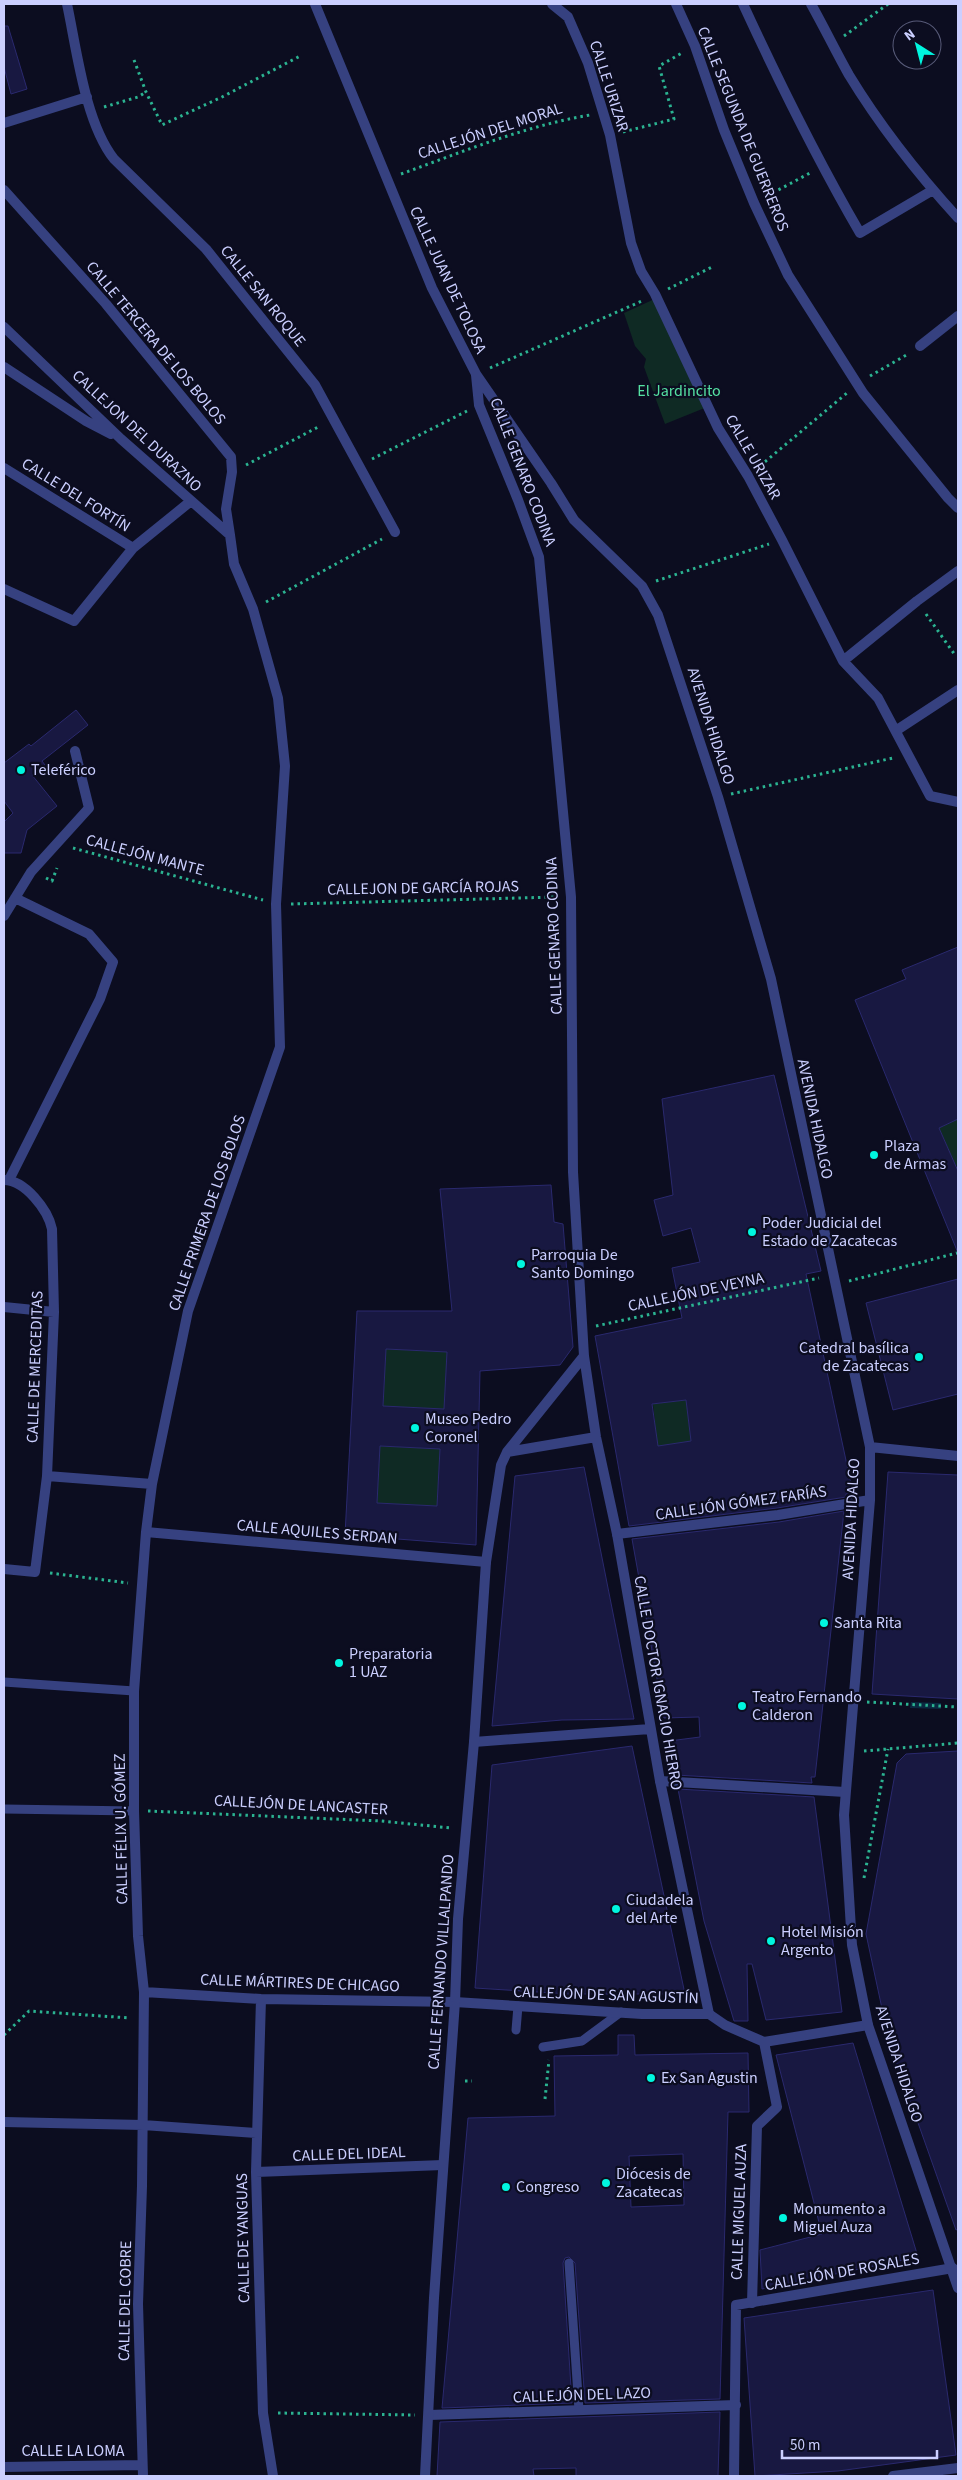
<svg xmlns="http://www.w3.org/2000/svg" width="962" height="2480" font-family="'Source Sans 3',sans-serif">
<rect width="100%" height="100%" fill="#0c0d20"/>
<path fill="#0f2a24" d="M 659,297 L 712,405 L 665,424 L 644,367 L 646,359 L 635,346 L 624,313 Z
M 958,1119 L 958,1165 L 956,1166 L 939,1128 Z
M 386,1349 L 447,1352 L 444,1409 L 383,1406 Z
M 686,1400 L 691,1441 L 654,1456 L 639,1424 L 655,1422 L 653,1404 Z
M 380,1446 L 440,1449 L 437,1506 L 377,1503 Z"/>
<path fill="#0a2941" d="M 911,1702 L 941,1703 L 941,1709 L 910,1708 Z"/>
<path fill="#181841" stroke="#2a296e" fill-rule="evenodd" d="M 4,26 L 8,26 L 27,89 L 11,94 L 4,67 Z
M 76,710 L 88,725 L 42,761 L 45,765 L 32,775 L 57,806 L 27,830 L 21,853 L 4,853 L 4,822 L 13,813 L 4,801 L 4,763 L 29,744 L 31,746 Z
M 958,947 L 958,1119 L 939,1128 L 958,1171 L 958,1253 L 855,1000 L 906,979 L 902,970 Z
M 774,1075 L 821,1271 L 806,1274 L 853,1493 L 846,1494 L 846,1497 L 777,1508 L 629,1526 L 595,1336 L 682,1318 L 672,1268 L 700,1262 L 691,1228 L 663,1236 L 654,1200 L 673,1195 L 662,1099 ZM 686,1400 L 691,1441 L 658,1446 L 652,1404 Z
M 551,1185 L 554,1222 L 563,1224 L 573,1347 L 560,1365 L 480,1371 L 476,1545 L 345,1535 L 357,1311 L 452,1311 L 440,1189 ZM 386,1349 L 447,1352 L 444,1409 L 383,1406 ZM 380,1446 L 440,1449 L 437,1506 L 377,1503 Z
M 958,1279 L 958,1394 L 893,1410 L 866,1303 Z
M 584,1467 L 634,1719 L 562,1720 L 492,1726 L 515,1476 Z
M 888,1472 L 958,1475 L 958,1699 L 872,1694 Z
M 844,1511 L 815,1777 L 811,1777 L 812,1783 L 676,1775 L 669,1741 L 700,1737 L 699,1717 L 664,1718 L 632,1539 L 779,1522 Z
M 632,1746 L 685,1994 L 569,1994 L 475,1988 L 492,1765 Z
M 958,1751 L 958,2229 L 956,2230 L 889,2041 L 866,1934 L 897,1763 L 906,1754 Z
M 678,1789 L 814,1797 L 842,2012 L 766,2020 L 752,1964 L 747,1964 L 748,2021 L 734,2021 L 704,1921 Z
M 618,2035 L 634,2035 L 635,2055 L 748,2053 L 749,2112 L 728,2112 L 720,2399 L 585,2403 L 575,2263 L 569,2257 L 565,2258 L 563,2263 L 572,2403 L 442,2408 L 468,2118 L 555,2116 L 554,2056 L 618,2055 ZM 683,2154 L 684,2205 L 631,2207 L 629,2156 Z
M 853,2043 L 918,2257 L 762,2289 L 760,2250 L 822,2234 L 776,2055 Z
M 933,2290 L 956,2455 L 838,2471 L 755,2476 L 744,2318 Z
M 720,2412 L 718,2476 L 576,2476 L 576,2468 L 533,2469 L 534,2476 L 437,2476 L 440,2422 Z"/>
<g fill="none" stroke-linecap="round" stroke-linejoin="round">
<path stroke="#2bb391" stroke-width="3" stroke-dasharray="2.5 4" stroke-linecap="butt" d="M 844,36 L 888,4
M 134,60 L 146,92 L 162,125 L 222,97 L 302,55
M 104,107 L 138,97 L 146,92
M 623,132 L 674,119 L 659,66 L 682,53
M 401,174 C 462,152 525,126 590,115
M 767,196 L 810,173
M 668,289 L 714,266
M 490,368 L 642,301
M 870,376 L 908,354
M 372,459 L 467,411
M 246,465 L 320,426
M 760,466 L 847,393
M 656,581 L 769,544
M 266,602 L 382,539
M 926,614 L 955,655
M 731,794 L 893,758
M 73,848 L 263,900
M 46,878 L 52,881 L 57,868
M 291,904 L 557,897
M 849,1281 L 957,1253
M 596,1326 L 819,1278
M 50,1573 L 128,1583
M 867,1702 L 958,1707
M 864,1751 L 958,1743
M 148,1811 L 381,1821 L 451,1828
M 864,1878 L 888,1749
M 4,2035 L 29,2011 L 130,2018
M 465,2081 L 472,2081
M 545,2099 L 549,2060
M 278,2413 L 415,2415"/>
<path stroke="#364180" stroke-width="9" d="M 4,1682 L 134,1691
M 4,1809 L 134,1811
M 516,2030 L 518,2006
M 543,2047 L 582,2041 L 621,2012
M 569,2263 L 579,2410"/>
<path stroke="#364180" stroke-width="10" d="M 660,1781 L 845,1792
M 709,2014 L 725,2025 L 764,2042 L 868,2025
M 752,2303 L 757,2126 L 777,2107 L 764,2042
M 893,2476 L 958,2468"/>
<path stroke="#364180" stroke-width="10" d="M 67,4 C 77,51 85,122 114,159 L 206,249 L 315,385 L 395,532
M 552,4 L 568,17 L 588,63 L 610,135 L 631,243 L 641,271 L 655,294 L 718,428 L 748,476 L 782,540 L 843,661 L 878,698 L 930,796 L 958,802
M 676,4 L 695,46 L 724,130 L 754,203 L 788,275 L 863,393 L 948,498 L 958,508
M 743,4 C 779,82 817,159 860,233 L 933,190
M 811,4 C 824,27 836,52 849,75 C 880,126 918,174 958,218
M 4,123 L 87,97
M 4,190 L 106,304 L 231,457 L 232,472 L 226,509 L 230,535
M 4,327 L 121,439 L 230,535 L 234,564 L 253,609 L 278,698 L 285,766 L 276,904 L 280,1047 L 188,1311 L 152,1484 L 146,1532 L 134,1691 L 134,1811 L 138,1936 L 144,1992 L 142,2186 L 138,2304 L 143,2476
M 920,346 L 958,316
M 4,367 L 86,421 L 111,434
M 4,468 L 133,548
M 4,589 L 74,621 L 133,548 L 191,501
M 843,661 L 917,601 L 958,571
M 897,730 L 958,690
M 4,916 L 31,872 L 89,808 L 75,751
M 4,1180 C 25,1180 48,1210 52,1229 L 54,1312 L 47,1476 L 35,1572 L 4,1569
M 9,1180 L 100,999 L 113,962 L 89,934 L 15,898
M 4,1307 L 54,1312
M 47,1476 L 152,1484
M 146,1532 L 486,1562
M 474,1742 L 650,1729
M 144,1992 L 261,1999 L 455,2002 L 642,2014 L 709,2014 L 660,1781 L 617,1534
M 261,1999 L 256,2172 L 263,2413 L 273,2476
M 4,2122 L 143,2125 L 256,2133
M 256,2172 L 443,2165
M 429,2415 L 736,2405
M 4,2467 L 142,2465
M 734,2476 L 736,2305 L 953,2268"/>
<path stroke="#364180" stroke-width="10" d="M 315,4 L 432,288 L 476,374 L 551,483 L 574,520 L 642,586 L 658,615 L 718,797 L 771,979 L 870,1447 L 870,1500 L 844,1815 L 852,1945 L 868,2025 L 958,2288
M 584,1356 L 596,1437 L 617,1534 L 778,1515 L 870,1500
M 870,1447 L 958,1456
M 507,1452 L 596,1437
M 425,2476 L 434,2298 L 455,2002 L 458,1919 L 474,1742 L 486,1562 L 501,1465 L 507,1452 L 584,1356 L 573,1172 L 571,897 L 539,557 L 518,500 L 479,405 L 476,375"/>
</g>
<g fill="#00f6df" stroke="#0c0d20" stroke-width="2">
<circle cx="21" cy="770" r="5"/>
<circle cx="874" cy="1155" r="5"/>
<circle cx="752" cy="1232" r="5"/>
<circle cx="521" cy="1264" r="5"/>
<circle cx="919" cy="1357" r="5"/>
<circle cx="415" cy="1428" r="5"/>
<circle cx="824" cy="1623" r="5"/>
<circle cx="339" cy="1663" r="5"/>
<circle cx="742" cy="1706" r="5"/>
<circle cx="616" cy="1909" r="5"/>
<circle cx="771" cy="1941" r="5"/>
<circle cx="651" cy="2078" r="5"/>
<circle cx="606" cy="2183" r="5"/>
<circle cx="506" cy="2187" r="5"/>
<circle cx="783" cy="2218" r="5"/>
</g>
<g text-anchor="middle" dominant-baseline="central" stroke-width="4.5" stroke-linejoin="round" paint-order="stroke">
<g font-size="16" fill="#cbcfff" stroke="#0c0d20">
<text transform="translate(609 86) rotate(72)">CALLE URIZAR</text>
<text transform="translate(743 129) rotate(68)">CALLE SEGUNDA DE GUERREROS</text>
<text transform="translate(490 131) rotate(-18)">CALLEJÓN DEL MORAL</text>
<text transform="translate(448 280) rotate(65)">CALLE JUAN DE TOLOSA</text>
<text transform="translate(263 296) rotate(51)">CALLE SAN ROQUE</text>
<text transform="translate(156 343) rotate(50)">CALLE TERCERA DE LOS BOLOS</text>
<text transform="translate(137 431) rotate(43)">CALLEJON DEL DURAZNO</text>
<text transform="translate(753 457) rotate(60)">CALLE URIZAR</text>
<text transform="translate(523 472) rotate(69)">CALLE GENARO CODINA</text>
<text transform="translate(76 495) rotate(32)">CALLE DEL FORTÍN</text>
<text transform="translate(711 726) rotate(72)">AVENIDA HIDALGO</text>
<text transform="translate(145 855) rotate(15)">CALLEJÓN MANTE</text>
<text transform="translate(423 888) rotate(-1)">CALLEJON DE GARCÍA ROJAS</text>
<text transform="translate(554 936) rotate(-92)">CALLE GENARO CODINA</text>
<text transform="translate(815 1119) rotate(78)">AVENIDA HIDALGO</text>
<text transform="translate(207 1213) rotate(-71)">CALLE PRIMERA DE LOS BOLOS</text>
<text transform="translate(696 1292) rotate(-12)">CALLEJÓN DE VEYNA</text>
<text transform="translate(35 1367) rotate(-88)">CALLE DE MERCEDITAS</text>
<text transform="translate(741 1503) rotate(-8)">CALLEJÓN GÓMEZ FARÍAS</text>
<text transform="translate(851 1519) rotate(-87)">AVENIDA HIDALGO</text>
<text transform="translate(317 1532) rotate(5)">CALLE AQUILES SERDAN</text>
<text transform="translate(658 1683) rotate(80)">CALLE DOCTOR IGNACIO HIERRO</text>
<text transform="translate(301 1805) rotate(3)">CALLEJÓN DE LANCASTER</text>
<text transform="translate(121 1829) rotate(-91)">CALLE FÉLIX U. GÓMEZ</text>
<text transform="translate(441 1962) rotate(-86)">CALLE FERNANDO VILLALPANDO</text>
<text transform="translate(300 1983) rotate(2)">CALLE MÁRTIRES DE CHICAGO</text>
<text transform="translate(606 1995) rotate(2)">CALLEJÓN DE SAN AGUSTÍN</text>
<text transform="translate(899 2064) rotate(72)">AVENIDA HIDALGO</text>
<text transform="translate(349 2154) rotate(-2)">CALLE DEL IDEAL</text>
<text transform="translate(739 2212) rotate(-88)">CALLE MIGUEL AUZA</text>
<text transform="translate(243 2238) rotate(-91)">CALLE DE YANGUAS</text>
<text transform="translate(842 2272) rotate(-10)">CALLEJÓN DE ROSALES</text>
<text transform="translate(125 2301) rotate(-89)">CALLE DEL COBRE</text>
<text transform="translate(582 2395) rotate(-2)">CALLEJÓN DEL LAZO</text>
<text x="73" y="2451">CALLE LA LOMA</text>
</g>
<g font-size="16" fill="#55e1a3" stroke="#0c0d20">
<text x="679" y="391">El Jardincito</text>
</g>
<g font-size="16" fill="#cbcfff" stroke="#0c0d20" text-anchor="start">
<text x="31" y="770">Teleférico</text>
<text x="884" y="1146">Plaza<tspan x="884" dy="18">de Armas</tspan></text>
<text x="762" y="1223">Poder Judicial del<tspan x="762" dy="18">Estado de Zacatecas</tspan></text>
<text x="531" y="1255">Parroquia De<tspan x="531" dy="18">Santo Domingo</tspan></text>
<text x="909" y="1348" text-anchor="end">Catedral basílica<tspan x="909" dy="18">de Zacatecas</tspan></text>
<text x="425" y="1419">Museo Pedro<tspan x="425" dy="18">Coronel</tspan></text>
<text x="834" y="1623">Santa Rita</text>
<text x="349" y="1654">Preparatoria<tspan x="349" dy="18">1 UAZ</tspan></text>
<text x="752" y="1697">Teatro Fernando<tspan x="752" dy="18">Calderon</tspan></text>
<text x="626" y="1900">Ciudadela<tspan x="626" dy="18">del Arte</tspan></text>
<text x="781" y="1932">Hotel Misión<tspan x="781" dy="18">Argento</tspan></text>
<text x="661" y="2078">Ex San Agustin</text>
<text x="616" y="2174">Diócesis de<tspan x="616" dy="18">Zacatecas</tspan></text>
<text x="516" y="2187">Congreso</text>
<text x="793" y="2209">Monumento a<tspan x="793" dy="18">Miguel Auza</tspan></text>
</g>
</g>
<rect width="962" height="2480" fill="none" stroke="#cbcfff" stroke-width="10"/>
<g transform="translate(917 45) rotate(324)"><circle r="24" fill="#0c0d20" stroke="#585b79"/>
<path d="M0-4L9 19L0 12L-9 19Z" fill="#00f6df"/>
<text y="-8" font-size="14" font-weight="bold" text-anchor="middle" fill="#cbcfff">N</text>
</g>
<path d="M782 2450v8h155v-8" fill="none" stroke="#cbcfff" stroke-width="2.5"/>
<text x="790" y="2450" font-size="15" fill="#cbcfff" stroke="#0c0d20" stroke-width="4" paint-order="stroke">50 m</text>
</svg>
